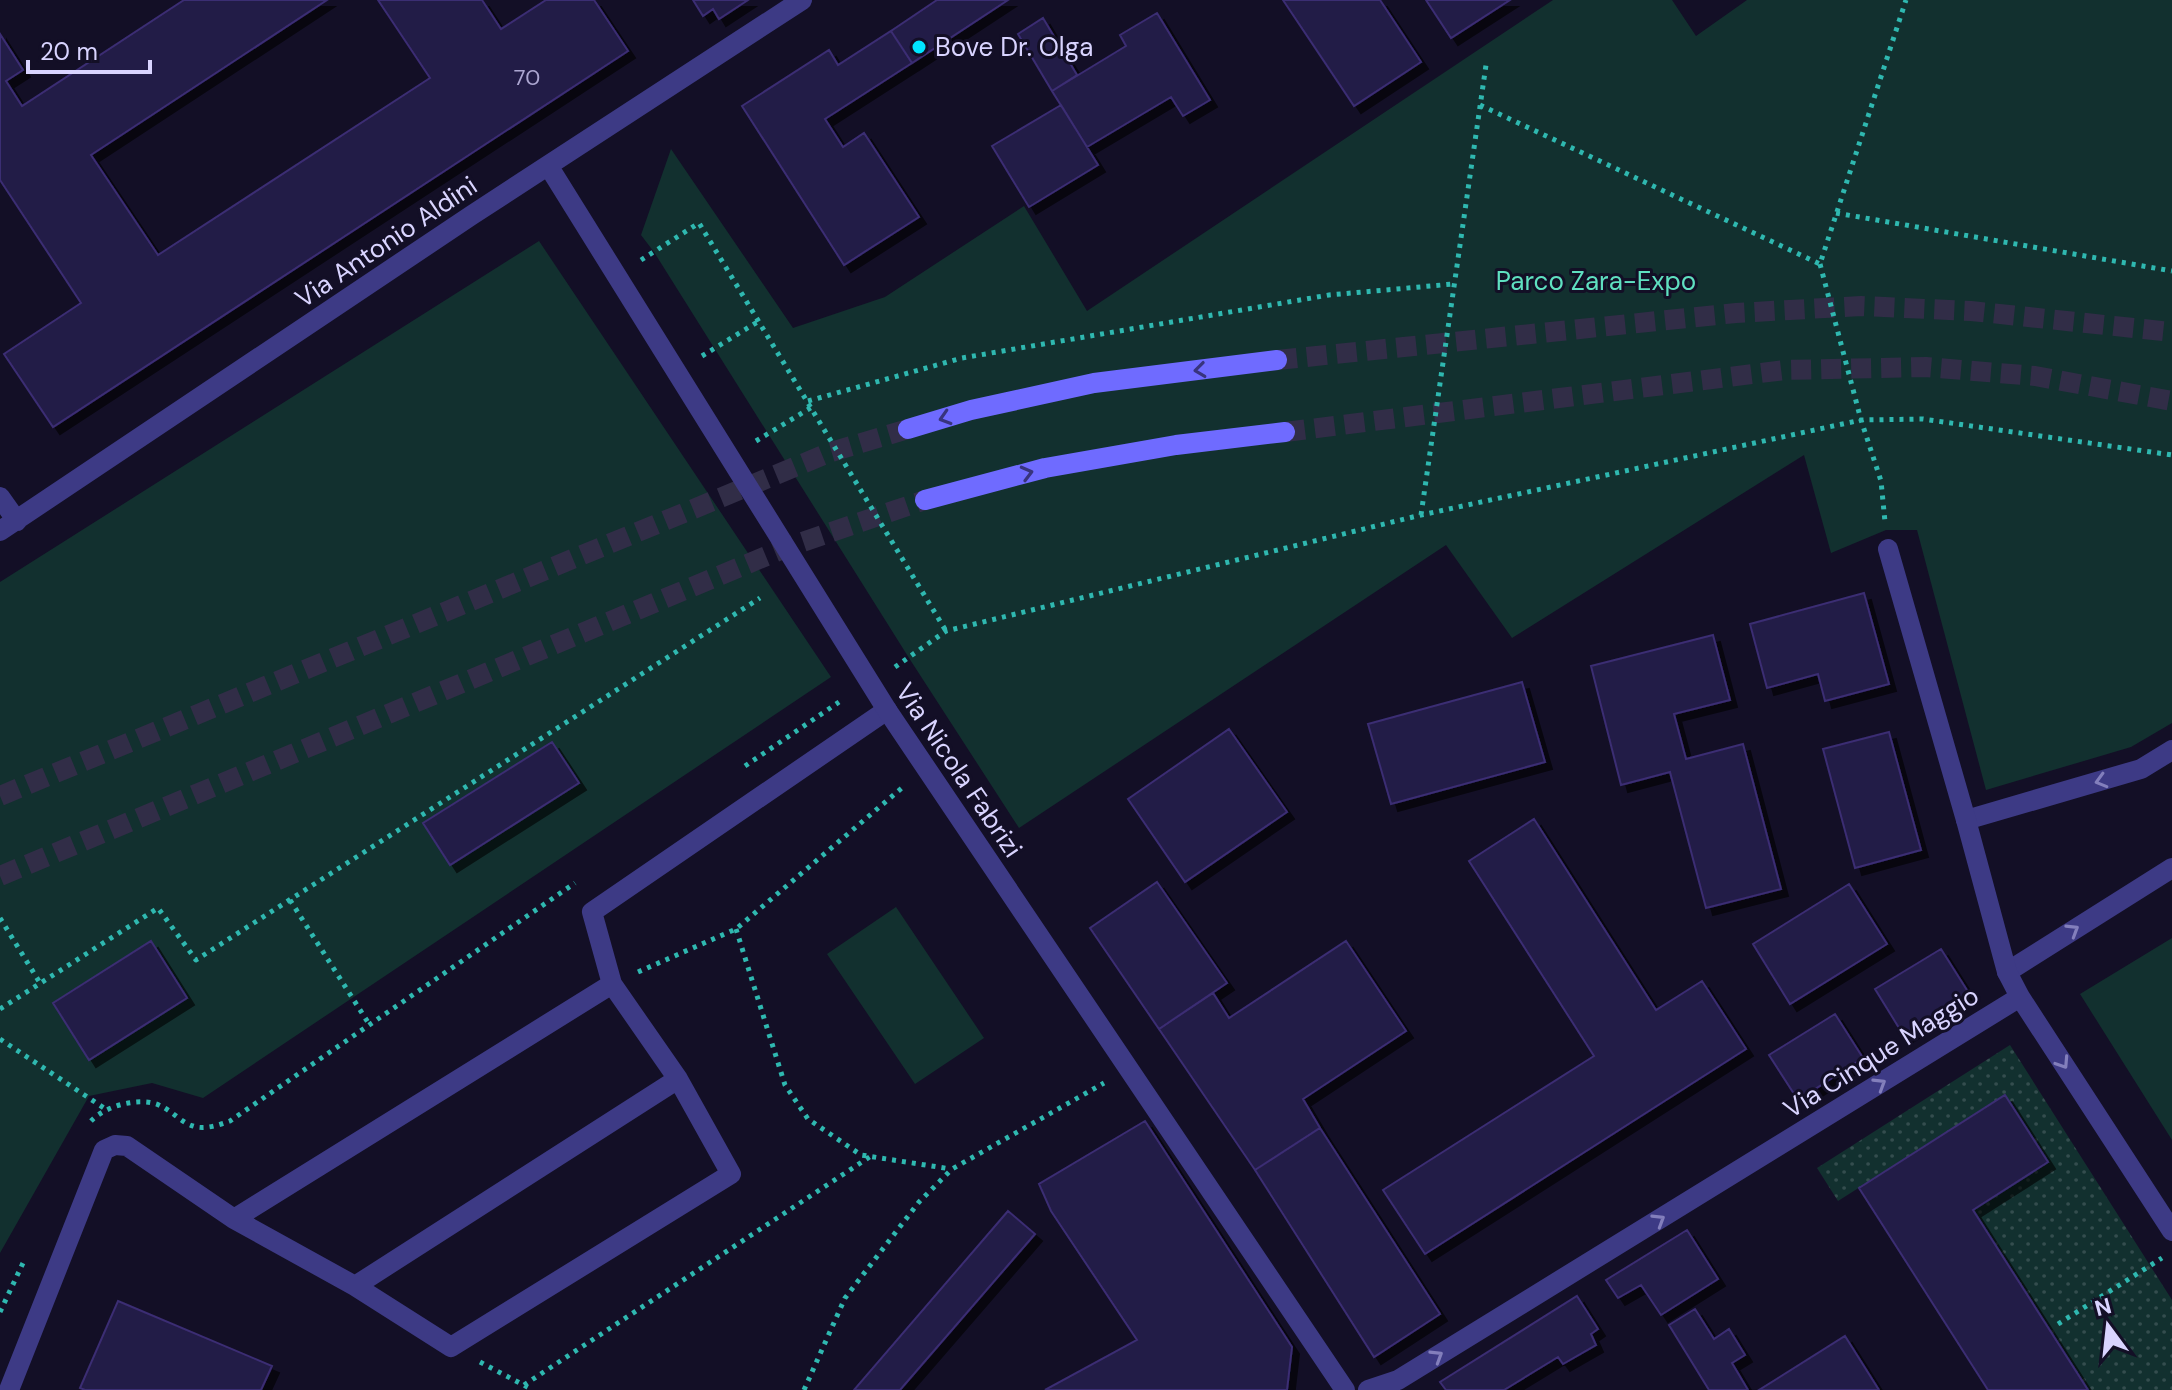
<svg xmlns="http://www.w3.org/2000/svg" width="2172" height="1390" font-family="'DM Sans',sans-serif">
<defs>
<pattern id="grass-dots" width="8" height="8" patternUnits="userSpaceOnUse" patternTransform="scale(2)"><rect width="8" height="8" fill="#12302f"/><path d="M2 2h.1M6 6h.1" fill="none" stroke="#344d4e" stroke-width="1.8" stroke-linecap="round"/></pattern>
<filter id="shadow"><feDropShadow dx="7" dy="7" stdDeviation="0" flood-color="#0009"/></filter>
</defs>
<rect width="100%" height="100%" fill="#130f26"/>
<path fill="url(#grass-dots)" d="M 2010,1045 L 2172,1300 L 2172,1390 L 2088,1390 L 1973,1210 L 2048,1162 L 2005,1095 L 1838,1201 L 1817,1168 Z"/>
<path fill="#12302f" d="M 1553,0 L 1672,0 L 1696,36 L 1747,0 L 2172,0 L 2172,723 L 2131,747 L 1986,790 L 1917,530 L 1886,530 L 1831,553 L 1804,455 L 1512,638 L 1446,545 L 1019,828 L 909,658 L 654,252 L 641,235 L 671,149 L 793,328 L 885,297 L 1024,206 L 1087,311 Z
M 539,241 L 831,677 L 203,1098 L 152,1083 L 89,1096 L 0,1253 L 0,582 Z
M 896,907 L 984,1038 L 915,1084 L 827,954 Z
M 2172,938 L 2172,1140 L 2080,994 Z"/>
<path fill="#241b47" stroke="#3b2d73" stroke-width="2" filter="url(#shadow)" d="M 184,0 L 327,0 L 91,155 L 158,255 L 430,78 L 378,0 L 482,0 L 501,29 L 546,0 L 594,0 L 628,51 L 53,427 L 4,354 L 81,303 L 0,180 L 0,34 L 23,70 L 6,81 L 22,106 Z
M 693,0 L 748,0 L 719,19 L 713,9 L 703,16 Z
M 937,0 L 1008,0 L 912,63 L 891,31 Z
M 1283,0 L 1380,0 L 1421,62 L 1354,106 Z
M 1426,0 L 1510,0 L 1451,38 Z
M 1157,13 L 1210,100 L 1183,116 L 1171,97 L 1087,147 L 1052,91 L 1126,46 L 1120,35 Z
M 1043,18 L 1077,75 L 1052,91 L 1018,34 Z
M 891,31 L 912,63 L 825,119 L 843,147 L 864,133 L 919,217 L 844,265 L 742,106 L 829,50 L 838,65 Z
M 1061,105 L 1098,165 L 1029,207 L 992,146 Z
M 1864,593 L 1889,684 L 1825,701 L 1818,674 L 1767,688 L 1750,624 Z
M 1713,635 L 1730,700 L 1674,714 L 1686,759 L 1743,744 L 1781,889 L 1706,908 L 1670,772 L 1621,785 L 1591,666 Z
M 1522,682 L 1545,762 L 1391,804 L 1368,724 Z
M 1229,729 L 1287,812 L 1185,882 L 1128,799 Z
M 1889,732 L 1921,850 L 1855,868 L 1823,749 Z
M 552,742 L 579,783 L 450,865 L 423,823 Z
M 1534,819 L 1656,1010 L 1702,981 L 1746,1049 L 1425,1254 L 1383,1190 L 1594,1056 L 1469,861 Z
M 1157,882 L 1227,983 L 1159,1029 L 1090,928 Z
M 1849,884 L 1887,944 L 1790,1004 L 1753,944 Z
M 151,941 L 187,998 L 89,1060 L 53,1003 Z
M 1346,941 L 1406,1031 L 1303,1099 L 1320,1128 L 1255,1170 L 1159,1029 L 1213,993 L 1229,1018 Z
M 1941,949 L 1970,995 L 1904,1036 L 1875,989 Z
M 1835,1014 L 1863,1058 L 1798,1100 L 1769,1055 Z
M 2005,1095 L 2048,1162 L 1973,1210 L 2088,1390 L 1988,1390 L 1859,1188 Z
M 1145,1121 L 1292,1347 L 1287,1390 L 1045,1390 L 1137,1340 L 1051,1211 L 1039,1184 Z
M 1320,1128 L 1440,1314 L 1374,1357 L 1255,1170 Z
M 1008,1211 L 1035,1234 L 900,1390 L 854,1390 Z
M 1687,1230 L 1718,1279 L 1661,1315 L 1641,1285 L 1618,1298 L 1606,1280 Z
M 1577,1296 L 1598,1329 L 1591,1334 L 1596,1345 L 1563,1364 L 1558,1357 L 1504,1390 L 1446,1390 L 1440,1382 Z
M 118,1301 L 272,1366 L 261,1390 L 85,1390 L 80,1388 Z
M 1695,1309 L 1714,1339 L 1729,1329 L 1745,1355 L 1732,1363 L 1748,1390 L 1709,1390 L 1669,1325 Z
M 1845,1336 L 1879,1390 L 1759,1390 Z"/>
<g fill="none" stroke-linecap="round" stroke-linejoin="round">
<path stroke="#312d47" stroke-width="20" stroke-dasharray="20 10" stroke-linecap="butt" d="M 1277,360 L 1736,313 L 1861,306 L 1971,311 L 2172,332
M 1285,432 L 1785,370 L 1926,367 L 2035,376 L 2172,401
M 0,796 L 831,452 L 908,429
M 0,876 L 788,547 L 925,500"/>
<path stroke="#2fb8b0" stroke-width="5" stroke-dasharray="4 6" stroke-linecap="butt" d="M 1480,105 L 1820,264 L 1906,0
M 1836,213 L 2172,271
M 641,260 L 699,223 L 946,631
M 1820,264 L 1861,420 L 1881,481 L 1885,522
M 702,356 L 759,321
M 808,401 L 962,358 L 1329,295 L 1453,284
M 756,441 L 812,407
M 1421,515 L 1486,65
M 895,667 L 946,631 L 1421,515 L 1861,420 L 1923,419 L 2172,455
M 745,766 L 839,702
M 290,900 L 369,1024
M 0,918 L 40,983
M 736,929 L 785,1085 L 808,1119 L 861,1155 L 951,1169
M 638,972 L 736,929 L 903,787
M 0,1009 L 158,908 L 196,960 L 760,598
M 0,1039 L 107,1110
M 91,1121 C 106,1105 142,1096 161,1106 C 172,1111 182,1123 193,1126 C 204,1130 219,1125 230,1121 L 575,883
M 0,1312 L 23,1263
M 2058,1324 L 2162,1258
M 480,1362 L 533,1390
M 524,1385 L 871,1156
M 804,1390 L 845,1298 L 919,1202 L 952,1169 L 1104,1083"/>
<path stroke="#3d3a85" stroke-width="20" d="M 1966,820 L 2141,769 L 2172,750
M 2007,972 L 2172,868
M 234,1219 L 612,984
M 355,1286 L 678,1079
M 9,1390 L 104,1150 L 115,1145 L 127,1146 L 234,1219 L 355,1286 L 451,1347 L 731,1174 L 678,1079 L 612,984 L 592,912 L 887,710"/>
<path stroke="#3d3a85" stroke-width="20" d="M 549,167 L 887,710 L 1345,1390
M 0,497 L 17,521
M 0,531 L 472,215 L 802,0
M 1888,549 L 1966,820 L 2007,972 L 2020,997 L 2172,1231
M 1368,1390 L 1398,1380 L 2020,997"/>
<path stroke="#6f6bff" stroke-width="20" d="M 908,429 L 971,410 L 1094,383 L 1277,360
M 925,500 L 1045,468 L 1176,445 L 1285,432"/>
</g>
<defs><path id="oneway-chevron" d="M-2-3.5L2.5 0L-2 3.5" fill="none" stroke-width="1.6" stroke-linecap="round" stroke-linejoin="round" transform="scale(2)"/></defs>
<g stroke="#38347d">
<use href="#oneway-chevron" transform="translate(1200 370) rotate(173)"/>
<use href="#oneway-chevron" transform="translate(945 418) rotate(163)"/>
<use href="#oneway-chevron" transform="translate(1027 473) rotate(-15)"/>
</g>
<g stroke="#837fbc">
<use href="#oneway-chevron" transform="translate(2101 781) rotate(164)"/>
<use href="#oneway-chevron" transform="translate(2073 930) rotate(-32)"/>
<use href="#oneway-chevron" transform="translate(2063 1063) rotate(57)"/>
<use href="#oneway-chevron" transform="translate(1880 1084) rotate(-32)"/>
<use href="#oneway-chevron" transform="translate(1659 1220) rotate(-32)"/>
<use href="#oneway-chevron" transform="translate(1437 1356) rotate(-32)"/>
</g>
<circle fill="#00e5ff" stroke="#130f26" stroke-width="3" cx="919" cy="47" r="8"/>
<g text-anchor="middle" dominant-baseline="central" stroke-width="6" stroke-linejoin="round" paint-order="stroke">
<g font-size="22" fill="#aca6d1">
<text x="527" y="77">70</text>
</g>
<g font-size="26" fill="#d9d4ff" stroke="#130f26" text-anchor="start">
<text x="935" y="47">Bove Dr. Olga</text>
</g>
<g font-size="26" fill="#d9d4ff" stroke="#130f26">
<text transform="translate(386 242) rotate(-34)">Via Antonio Aldini</text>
<text transform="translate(959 770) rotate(56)">Via Nicola Fabrizi</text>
<text transform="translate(1881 1052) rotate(-32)">Via Cinque Maggio</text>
</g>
<g font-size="26" fill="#5fe0c0" stroke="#130f26">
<text x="1596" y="281">Parco Zara-Expo</text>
</g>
</g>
<g transform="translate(2108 1326) rotate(345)" stroke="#130f26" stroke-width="6" paint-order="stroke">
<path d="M0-6L14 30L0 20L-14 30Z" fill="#d9d4ff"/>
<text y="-12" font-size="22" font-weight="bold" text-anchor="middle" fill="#d9d4ff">N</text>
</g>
<path d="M28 60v12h122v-12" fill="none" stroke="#d9d4ff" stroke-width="4"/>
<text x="40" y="60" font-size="24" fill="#d9d4ff" stroke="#130f26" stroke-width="6" paint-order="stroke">20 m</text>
</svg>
